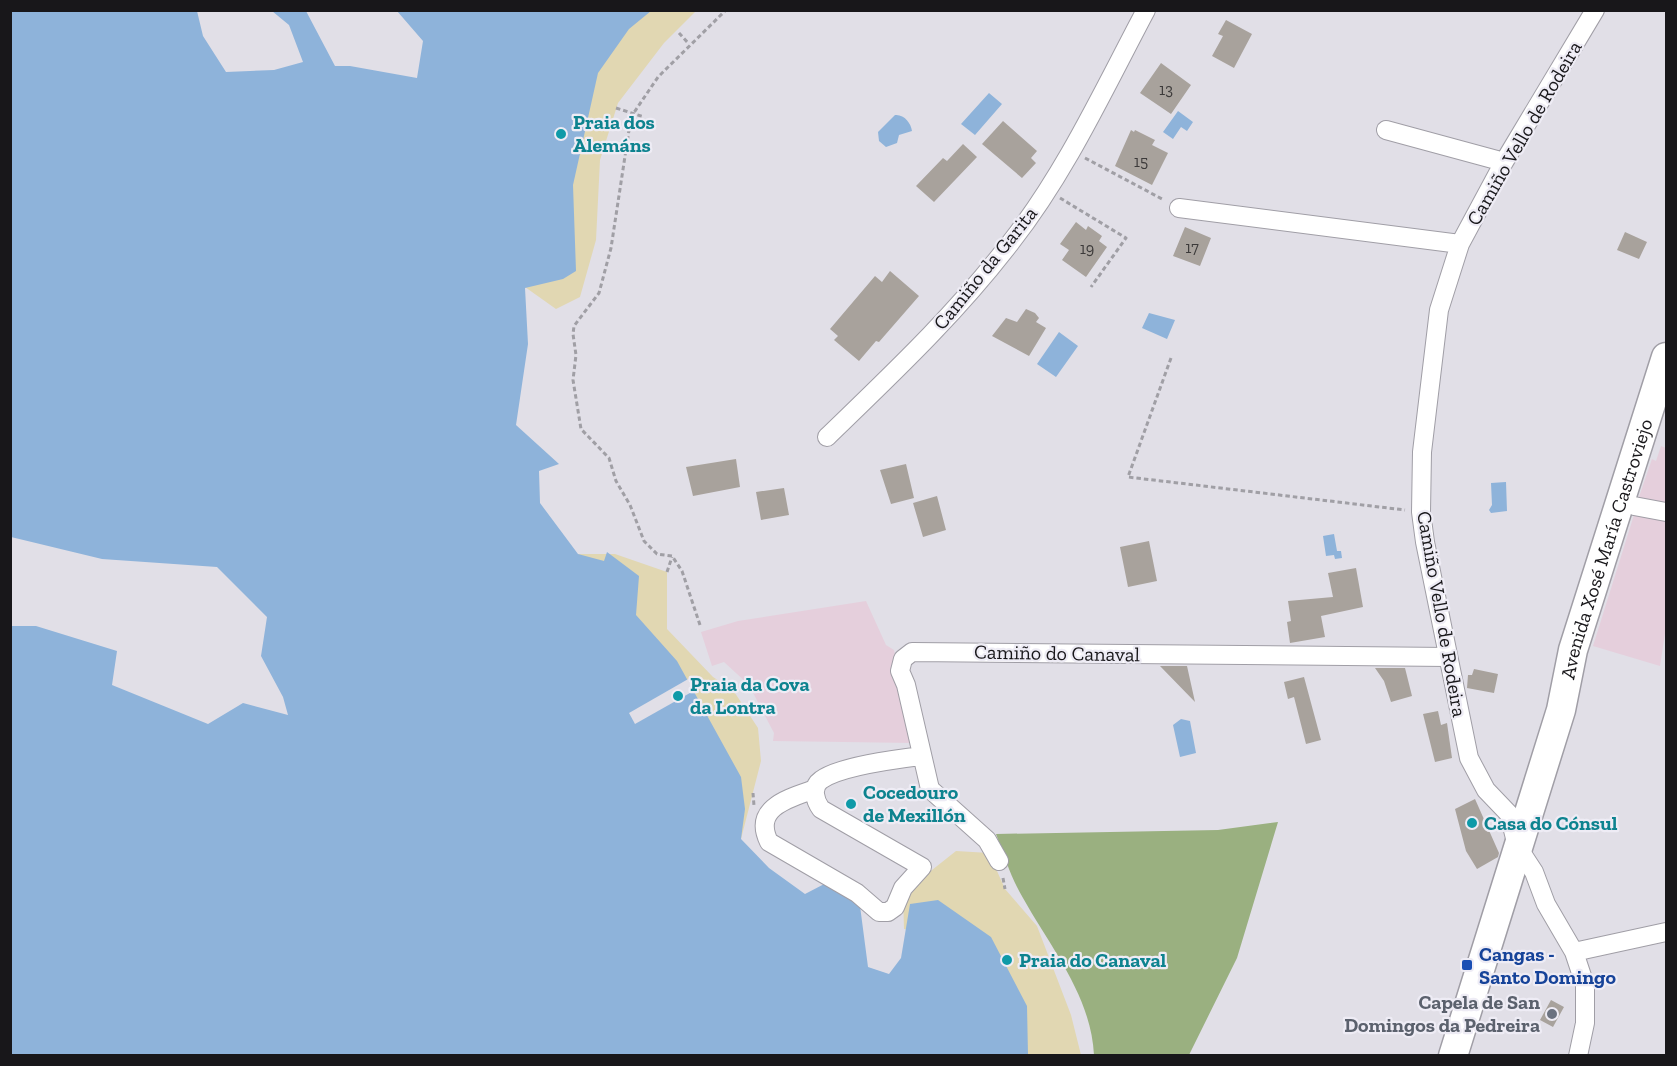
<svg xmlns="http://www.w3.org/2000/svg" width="1677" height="1066" font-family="'Zilla Slab',serif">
<rect width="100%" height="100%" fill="#e1dfe7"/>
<path fill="#e5cfdc" d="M 1661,446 L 1666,448 L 1666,504 L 1638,500 L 1652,459 L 1656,461 Z
M 1634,515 L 1666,518 L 1666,627 L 1660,666 L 1593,646 Z
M 866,601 L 886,645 L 894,650 L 914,743 L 773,741 L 774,733 L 749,685 L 724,662 L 712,666 L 701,632 L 738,621 Z"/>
<path fill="#9ab080" d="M 1278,822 L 1237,958 L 1189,1055 L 1094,1055 C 1091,996 1051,948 1023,898 C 1011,878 1004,855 996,834 L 1218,830 Z"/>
<path fill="#e1d7b2" d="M 570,11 L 696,11 L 664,43 L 618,103 L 600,160 L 596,240 L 580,297 L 556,309 L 525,287 Z
M 578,554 L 615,554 L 667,572 L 667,629 L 713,677 L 733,690 L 758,728 L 761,761 L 741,839 Z
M 956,851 L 989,853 L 1005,889 L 1037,926 L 1071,1015 L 1081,1055 L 1005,1055 L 940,934 L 904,929 L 903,893 Z"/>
<path fill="#8eb3da" d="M 11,11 L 197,11 L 203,36 L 226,72 L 274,70 L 303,62 L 289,25 L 272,11 L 306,11 L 335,66 L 350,66 L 417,78 L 423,41 L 397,11 L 651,11 L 629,29 L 598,73 L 573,185 L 576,271 L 563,279 L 525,288 L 528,344 L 516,425 L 559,464 L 539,471 L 540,503 L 578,554 L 604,561 L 607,552 L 639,576 L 636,615 L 677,661 L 741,777 L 745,809 L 741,839 L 769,868 L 805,894 L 832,880 L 860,906 L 868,967 L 889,974 L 901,958 L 910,904 L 938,900 L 991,937 L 1027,1006 L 1028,1055 L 11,1055 L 11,626 L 36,626 L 117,651 L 112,685 L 208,724 L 243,703 L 288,715 L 283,697 L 261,656 L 267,617 L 217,567 L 102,559 L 11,537 Z
M 989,93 L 1002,104 L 975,135 L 961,124 Z
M 1178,111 L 1193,122 L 1187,131 L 1181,127 L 1173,139 L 1163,132 Z
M 895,115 C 904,114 911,123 912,131 L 899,135 L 897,143 L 886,147 L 879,141 L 878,132 Z
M 1149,313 L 1175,320 L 1167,339 L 1142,328 Z
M 1059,332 L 1078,346 L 1056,377 L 1037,364 Z
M 1506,482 L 1507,511 L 1491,513 L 1489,510 L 1492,505 L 1491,483 Z
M 1334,534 L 1337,551 L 1341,551 L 1342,558 L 1335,559 L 1334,555 L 1326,556 L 1323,536 Z
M 1181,719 L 1190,721 L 1196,753 L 1180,757 L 1173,725 Z"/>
<path fill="#e1dfe7" d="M 690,678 L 697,689 L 635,724 L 629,713 Z"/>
<path fill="#a8a29c" d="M 1226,20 L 1252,34 L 1234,68 L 1212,56 L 1223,36 L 1218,34 Z
M 1161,63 L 1191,85 L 1171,114 L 1140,93 Z
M 1003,121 L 1037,151 L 1031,158 L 1036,163 L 1022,178 L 982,144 Z
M 1131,130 L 1134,132 L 1135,130 L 1155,140 L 1152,145 L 1168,153 L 1152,185 L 1115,166 Z
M 963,144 L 977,157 L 934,202 L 916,186 L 943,158 L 947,161 Z
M 1076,222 L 1086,230 L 1088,226 L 1102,236 L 1099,241 L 1107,247 L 1086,277 L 1062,260 L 1069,250 L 1060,244 Z
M 1185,227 L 1211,238 L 1200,266 L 1173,256 Z
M 1625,232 L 1647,242 L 1639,259 L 1617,250 Z
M 890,271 L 919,296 L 879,342 L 876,341 L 859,361 L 834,340 L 838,336 L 830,329 L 875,276 L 882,282 Z
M 1026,309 L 1035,313 L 1039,318 L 1036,322 L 1046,328 L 1029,356 L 992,336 L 1006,318 L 1017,322 Z
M 736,459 L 740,487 L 693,496 L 686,467 Z
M 906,464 L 914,498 L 891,504 L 880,470 Z
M 784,488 L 789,515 L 761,520 L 756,492 Z
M 937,496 L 946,530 L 923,537 L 913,503 Z
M 1149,541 L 1157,581 L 1128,587 L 1120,547 Z
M 1356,568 L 1363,607 L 1321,616 L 1325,637 L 1290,643 L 1287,622 L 1291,621 L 1288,601 L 1333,597 L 1328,573 Z
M 1160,666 L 1187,666 L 1195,702 Z
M 1375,668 L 1405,668 L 1412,696 L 1391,702 L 1384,681 Z
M 1474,669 L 1498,674 L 1494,693 L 1467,688 L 1468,675 L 1472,675 Z
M 1304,677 L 1321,740 L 1306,744 L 1294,697 L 1288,699 L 1284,682 Z
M 1438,711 L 1441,725 L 1447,723 L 1452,758 L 1435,762 L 1423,714 Z
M 1475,799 L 1499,853 L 1498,857 L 1477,869 L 1466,851 L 1455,809 Z
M 1551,1000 L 1564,1007 L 1553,1027 L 1540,1020 Z"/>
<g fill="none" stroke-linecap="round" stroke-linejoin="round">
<g stroke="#a09ea6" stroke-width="20">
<path id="street" d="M 1386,130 L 1504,162
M 1179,208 L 1460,244
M 827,437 C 891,375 956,314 1011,242 C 1066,172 1104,89 1146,10
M 1634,506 L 1666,512
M 815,789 C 790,798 752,807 769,842 L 857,893 L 879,912 L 888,912 L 895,907 L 903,888 L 922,867 L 821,809 C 815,801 811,787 821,780 C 840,766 897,759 921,756
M 999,861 L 987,840 L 930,789 L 906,685 L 900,671 L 903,659 L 912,652 L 1448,657
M 1574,952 L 1666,932
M 1578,1056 L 1585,1023 L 1585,985 L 1574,952 L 1546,904 L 1534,872 L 1517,846 L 1509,814 L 1486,790 L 1469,758 L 1425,542 L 1421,512 L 1422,452 L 1439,310 L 1460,244 L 1504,162 L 1595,10"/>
</g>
<g stroke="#a09ea6" stroke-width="31">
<g id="primary">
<path id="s1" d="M 1453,1056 L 1561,710 L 1573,650 L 1666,357"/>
</g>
</g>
<path stroke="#a09fa5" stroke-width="3" stroke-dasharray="4.5 3" stroke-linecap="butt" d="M 679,33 L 689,44
M 616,108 L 644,117
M 1085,158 L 1164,200
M 1060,198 L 1126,238 L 1091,287
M 1171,358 L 1128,477 L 1405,510
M 667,572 L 672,557
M 700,625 L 682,571 L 672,556 L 657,554 L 644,541 L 630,505 L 616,481 L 609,458 L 581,429 L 573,380 L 576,355 L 573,334 L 574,326 L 599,293 L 611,248 L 631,117 L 658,77 L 726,10
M 753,793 L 754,806
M 1003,878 L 1005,889"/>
<use href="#street" stroke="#fff" stroke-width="18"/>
<use href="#primary" stroke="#fff" stroke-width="28"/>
</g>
<g fill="#0f9aa8" stroke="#eeecf5" stroke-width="2">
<circle cx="561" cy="134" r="6"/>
<circle cx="678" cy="696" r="6"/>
<circle cx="851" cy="804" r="6"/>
<circle cx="1472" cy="823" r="6"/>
<circle cx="1007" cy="960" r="6"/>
</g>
<rect fill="#1a4fb4" stroke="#eeecf5" stroke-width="2" x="1461" y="959" width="12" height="12" rx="3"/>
<circle fill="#6b7280" stroke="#eeecf5" stroke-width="2" cx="1552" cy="1014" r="6"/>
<g text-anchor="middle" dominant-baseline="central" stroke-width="4.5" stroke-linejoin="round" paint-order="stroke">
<g font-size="16" fill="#3c3a3a">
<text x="1166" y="89">13</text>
<text x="1141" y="161">15</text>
<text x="1192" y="247">17</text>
<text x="1087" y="248">19</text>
</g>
<g font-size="20" font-weight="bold" fill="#0d838f" stroke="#eeecf5" text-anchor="start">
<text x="573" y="122">Praia dos<tspan x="573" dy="23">Alemáns</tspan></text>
<text x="690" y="684">Praia da Cova<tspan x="690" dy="23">da Lontra</tspan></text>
<text x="863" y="792">Cocedouro<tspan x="863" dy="23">de Mexillón</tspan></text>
<text x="1484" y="823">Casa do Cónsul</text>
<text x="1019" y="960">Praia do Canaval</text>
</g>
<g font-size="20" fill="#18171a" stroke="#eeecf5">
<text transform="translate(1524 133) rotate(-60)">Camiño Vello de Rodeira</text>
<text transform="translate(985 268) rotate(-51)">Camiño da Garita</text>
<text stroke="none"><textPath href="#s1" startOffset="530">Avenida Xosé María Castroviejo</textPath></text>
<text transform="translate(1442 614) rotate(80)">Camiño Vello de Rodeira</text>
<text transform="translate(1057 653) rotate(1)">Camiño do Canaval</text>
</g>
<g font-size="20" font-weight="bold" fill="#164399" stroke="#eeecf5" text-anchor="start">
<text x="1479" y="954">Cangas -<tspan x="1479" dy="23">Santo Domingo</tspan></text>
</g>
<g font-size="20" font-weight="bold" fill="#5b616d" stroke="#eeecf5" text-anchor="end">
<text x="1540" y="1002">Capela de San<tspan x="1540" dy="23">Domingos da Pedreira</tspan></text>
</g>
</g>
<rect width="1677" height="1066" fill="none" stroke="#18171a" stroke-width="24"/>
</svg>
